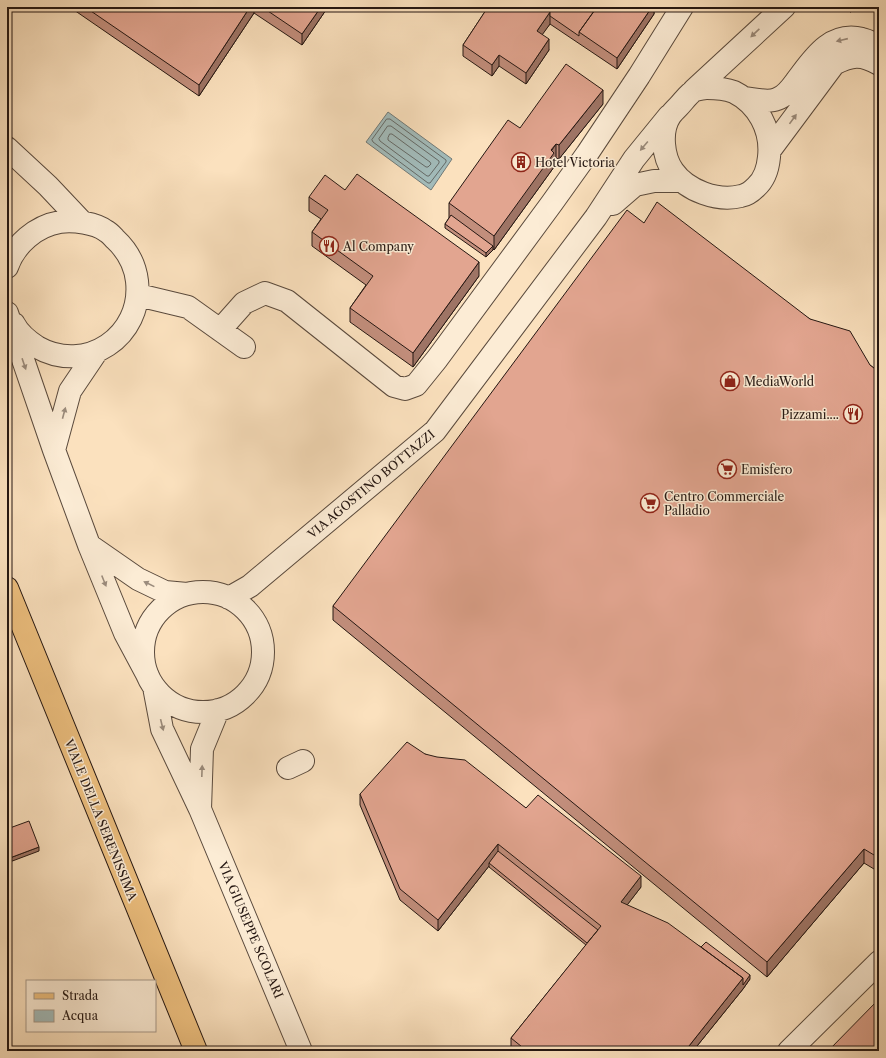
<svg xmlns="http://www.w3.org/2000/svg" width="886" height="1058" font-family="'Libre Caslon Text',serif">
<rect width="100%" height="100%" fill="#fbe1be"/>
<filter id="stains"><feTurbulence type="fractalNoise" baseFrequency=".005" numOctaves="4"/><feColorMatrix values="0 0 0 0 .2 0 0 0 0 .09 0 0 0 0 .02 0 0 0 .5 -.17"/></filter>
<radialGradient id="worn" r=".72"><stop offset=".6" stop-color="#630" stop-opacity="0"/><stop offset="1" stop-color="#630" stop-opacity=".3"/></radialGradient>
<path fill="#a2bbba" stroke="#707977" d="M 388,112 L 452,159 L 431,190 L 366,142 Z"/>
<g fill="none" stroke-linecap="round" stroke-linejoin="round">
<path stroke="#646966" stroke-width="1" d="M 387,119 L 390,119 L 446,160 L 446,162 L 430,183 L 428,183 L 373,142 L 372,140 Z
M 388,126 L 391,126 L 439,161 L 439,163 L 429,176 L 427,176 L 380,141 L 379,139 Z
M 390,134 L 392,134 L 430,162 L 431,164 L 428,167 L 426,167 L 388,140 L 388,138 Z"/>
<g stroke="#5a4a3d" stroke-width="24">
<path id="minor" d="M 707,88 C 716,88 726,89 734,92 C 758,104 772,130 769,157 C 768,168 765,179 756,187 C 752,191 747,195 741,196 C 718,202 687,191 673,171 C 663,157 660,131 670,116 C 672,113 675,110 678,107 C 683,102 689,93 695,90 C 699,89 703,88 707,88 Z
M 694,90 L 784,7
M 744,98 C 754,99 768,103 777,99 C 786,96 792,87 797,80 C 813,59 830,31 862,39 C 868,40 874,44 879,46
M 7,148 L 48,186 L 82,222
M 770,150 L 834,64 C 852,55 861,54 879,64
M 613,204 L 635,185 L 654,181 L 682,181
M 7,267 C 15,244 36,226 60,222 C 73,220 96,223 106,231 C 110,233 113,237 115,239 C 128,251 135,264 137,281 C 143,336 86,375 37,347 C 28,341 19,334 14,324
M 138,295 L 188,307 L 244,347
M 7,313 L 54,450 L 89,545 L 125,633 L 148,676
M 220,330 L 244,303 L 265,293 L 287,301 L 394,386 L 405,389 L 416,385 L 437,359 L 552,203 L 587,154 L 639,76 L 682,7
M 54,450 L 70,391 L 97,351
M 89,545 L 138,579 L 165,592 L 187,594
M143 652a60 60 0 1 1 120 0a60 60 0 1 1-120 0Z
M 229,598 L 250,586 L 435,431 L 596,217 L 634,159 L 669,116
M 154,687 L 162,729 L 200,809 L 202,749 L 218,710
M 288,768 L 303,761
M 200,809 L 301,1051
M 789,1051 L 879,962"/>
</g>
<g stroke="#251712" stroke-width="24">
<path id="major" d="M 7,588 L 196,1051"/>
</g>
<path stroke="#251712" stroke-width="2.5" stroke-dasharray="1 2" stroke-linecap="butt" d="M 843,7 L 851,12"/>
<use href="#minor" stroke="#fcecd5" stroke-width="22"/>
<use href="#major" stroke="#eec07f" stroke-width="22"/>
</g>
<path fill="#c28e7c" stroke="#251712" d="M 74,7 L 328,7 L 302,45 L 254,13 L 199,96 L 74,10 Z
M 488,7 L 654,7 L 654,14 L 617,69 L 550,24 L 542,34 L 549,50 L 526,84 L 499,66 L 492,76 L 463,56 L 463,45 Z
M 603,104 L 559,159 L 556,158 L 554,160 L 554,167 L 494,250 L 493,249 L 493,250 L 486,257 L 445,228 L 445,224 L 449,218 L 449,203 L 520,128 Z
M 345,190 L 479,276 L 413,367 L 350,322 L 350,308 L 366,285 L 312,246 L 312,232 L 321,219 L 309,211 L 309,197 Z
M 644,223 L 810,319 L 879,372 L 879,872 L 864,863 L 767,977 L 333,620 L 333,606 Z
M 425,754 L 526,808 L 641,887 L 627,905 L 701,947 L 750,979 L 743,989 L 693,1051 L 514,1051 L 511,1049 L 511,1038 L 586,945 L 489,867 L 489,866 L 438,931 L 400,900 L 360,805 L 360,794 Z"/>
<path fill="#9e7465" stroke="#251712" d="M 250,7 L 254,7 L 254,13 L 199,96 L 199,85 Z
M 321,7 L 328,7 L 302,45 L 302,34 Z
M 652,7 L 654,7 L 654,14 L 617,69 L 617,58 Z
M 550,12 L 550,24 L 537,42 L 537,31 Z
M 549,39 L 549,50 L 526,84 L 526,73 Z
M 499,55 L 499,66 L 492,76 L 492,65 Z
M 603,90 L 603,104 L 559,159 L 559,145 Z
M 556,144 L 556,158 L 554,160 L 554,167 L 494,250 L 494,236 Z
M 493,246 L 493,250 L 486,257 L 486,253 Z
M 479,262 L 479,276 L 413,367 L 413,353 Z
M 498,844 L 498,855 L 489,863 L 489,866 L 438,931 L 438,920 Z
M 39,847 L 39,851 L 7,863 L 7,859 Z
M 864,849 L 864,863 L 767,977 L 767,962 Z
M 641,876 L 641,887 L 621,913 L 621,902 Z
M 750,975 L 750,979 L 743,989 L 693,1051 L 685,1051 L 743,978 Z"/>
<path fill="#e2a590" stroke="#251712" d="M 85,7 L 250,7 L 199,85 Z
M 262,7 L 321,7 L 302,34 Z
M 488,7 L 544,7 L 550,12 L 537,31 L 549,39 L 526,73 L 499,55 L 492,65 L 463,45 Z
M 544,7 L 597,7 L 579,32 L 579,36 L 550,16 L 550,12 Z
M 597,7 L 652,7 L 617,58 L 579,32 Z
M 566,64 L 603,90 L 559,145 L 556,144 L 551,150 L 554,153 L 494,236 L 449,203 L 508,120 L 520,128 Z
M 357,174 L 479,262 L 413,353 L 350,308 L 373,276 L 312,232 L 328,210 L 309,197 L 325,175 L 345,190 Z
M 657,202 L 810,319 L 850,331 L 870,365 L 879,372 L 879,858 L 864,849 L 767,962 L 333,606 L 627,210 L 644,223 Z
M 451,215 L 493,246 L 486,253 L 445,224 Z
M 407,742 L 425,754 L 437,757 L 465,760 L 526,808 L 538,795 L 641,876 L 621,902 L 668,923 L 743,978 L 685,1051 L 527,1051 L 511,1038 L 601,926 L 498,844 L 438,920 L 400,889 L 360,794 Z
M 29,821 L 39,847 L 7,859 L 7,829 Z
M 498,851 L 598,930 L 587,943 L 489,863 Z
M 706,942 L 750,975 L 743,985 L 743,978 L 701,947 Z
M 879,999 L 879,1051 L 828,1051 Z"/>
<defs><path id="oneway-solid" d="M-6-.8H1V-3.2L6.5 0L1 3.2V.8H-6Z"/></defs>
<g fill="#9b8c7d">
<use href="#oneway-solid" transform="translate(755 33) rotate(137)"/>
<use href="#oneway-solid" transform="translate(842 40) rotate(167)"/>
<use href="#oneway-solid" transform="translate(793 119) rotate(-54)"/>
<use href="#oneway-solid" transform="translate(644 146) rotate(130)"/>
<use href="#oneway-solid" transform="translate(24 364) rotate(71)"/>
<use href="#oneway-solid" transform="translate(64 413) rotate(-75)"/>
<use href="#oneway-solid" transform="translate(104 581) rotate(68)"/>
<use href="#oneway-solid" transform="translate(149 584) rotate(-154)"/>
<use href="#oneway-solid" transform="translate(162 725) rotate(76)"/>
<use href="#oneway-solid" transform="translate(202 771) rotate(-88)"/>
</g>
<defs>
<g id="building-ring" transform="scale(1)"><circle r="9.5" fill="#fcecd5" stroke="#8f2418" stroke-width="1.5"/><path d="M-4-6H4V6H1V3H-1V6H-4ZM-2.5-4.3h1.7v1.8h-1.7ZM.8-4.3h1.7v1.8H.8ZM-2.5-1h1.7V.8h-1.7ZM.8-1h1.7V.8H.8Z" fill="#8f2418"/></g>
<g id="restaurant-ring" transform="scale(1)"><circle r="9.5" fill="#fcecd5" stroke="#8f2418" stroke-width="1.5"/><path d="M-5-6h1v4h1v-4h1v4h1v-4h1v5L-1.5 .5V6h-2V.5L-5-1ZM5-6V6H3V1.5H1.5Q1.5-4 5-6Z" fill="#8f2418"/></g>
<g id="shop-ring" transform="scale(1)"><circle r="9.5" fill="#fcecd5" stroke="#8f2418" stroke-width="1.5"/><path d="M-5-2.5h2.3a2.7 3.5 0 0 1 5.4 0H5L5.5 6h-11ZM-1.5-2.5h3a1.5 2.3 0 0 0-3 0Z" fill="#8f2418"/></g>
<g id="supermarket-ring" transform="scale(1)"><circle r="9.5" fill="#fcecd5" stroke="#8f2418" stroke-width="1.5"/><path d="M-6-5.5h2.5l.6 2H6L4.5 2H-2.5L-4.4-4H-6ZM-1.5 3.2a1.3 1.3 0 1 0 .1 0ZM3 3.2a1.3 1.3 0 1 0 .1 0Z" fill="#8f2418"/></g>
</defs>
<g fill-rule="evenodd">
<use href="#building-ring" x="521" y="162"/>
<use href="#restaurant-ring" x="329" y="246"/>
<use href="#shop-ring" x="730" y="381"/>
<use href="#restaurant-ring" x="853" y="414"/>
<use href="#supermarket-ring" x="727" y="469"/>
<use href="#supermarket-ring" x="650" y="503"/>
</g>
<g text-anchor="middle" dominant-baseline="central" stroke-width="3" stroke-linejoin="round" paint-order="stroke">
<g font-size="12" fill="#251712" stroke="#fcecd5" text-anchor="start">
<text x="535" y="162">Hotel Victoria</text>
<text x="343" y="246">Al Company</text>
<text x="744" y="381">MediaWorld</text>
<text x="839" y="414" text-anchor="end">Pizzami....</text>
<text x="741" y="469">Emisfero</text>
<text x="664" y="496">Centro Commerciale<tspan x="664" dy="14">Palladio</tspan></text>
</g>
<g font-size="12" fill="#251712" stroke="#fcecd5">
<text transform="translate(371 484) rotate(-40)">VIA AGOSTINO BOTTAZZI</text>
<text transform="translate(101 820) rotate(68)">VIALE DELLA SERENISSIMA</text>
<text transform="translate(251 930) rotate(67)">VIA GIUSEPPE SCOLARI</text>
</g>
</g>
<rect width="886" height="1058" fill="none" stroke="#fbe1be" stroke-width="24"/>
<rect x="8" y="8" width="870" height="1042" fill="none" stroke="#251712" stroke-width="2"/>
<rect x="12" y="12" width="862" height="1034" fill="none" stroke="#251712"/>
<rect x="26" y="980" width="130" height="52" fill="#fcecd5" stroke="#a69787"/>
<rect x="34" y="993" width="20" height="6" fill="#eec07f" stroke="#a69787"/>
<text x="62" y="1000" font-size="12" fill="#251712">Strada</text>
<rect x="34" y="1010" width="20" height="12" fill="#a2bbba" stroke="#a69787"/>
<text x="62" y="1020" font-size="12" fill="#251712">Acqua</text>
<rect width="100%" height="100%" filter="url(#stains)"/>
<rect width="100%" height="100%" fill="url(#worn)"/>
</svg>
